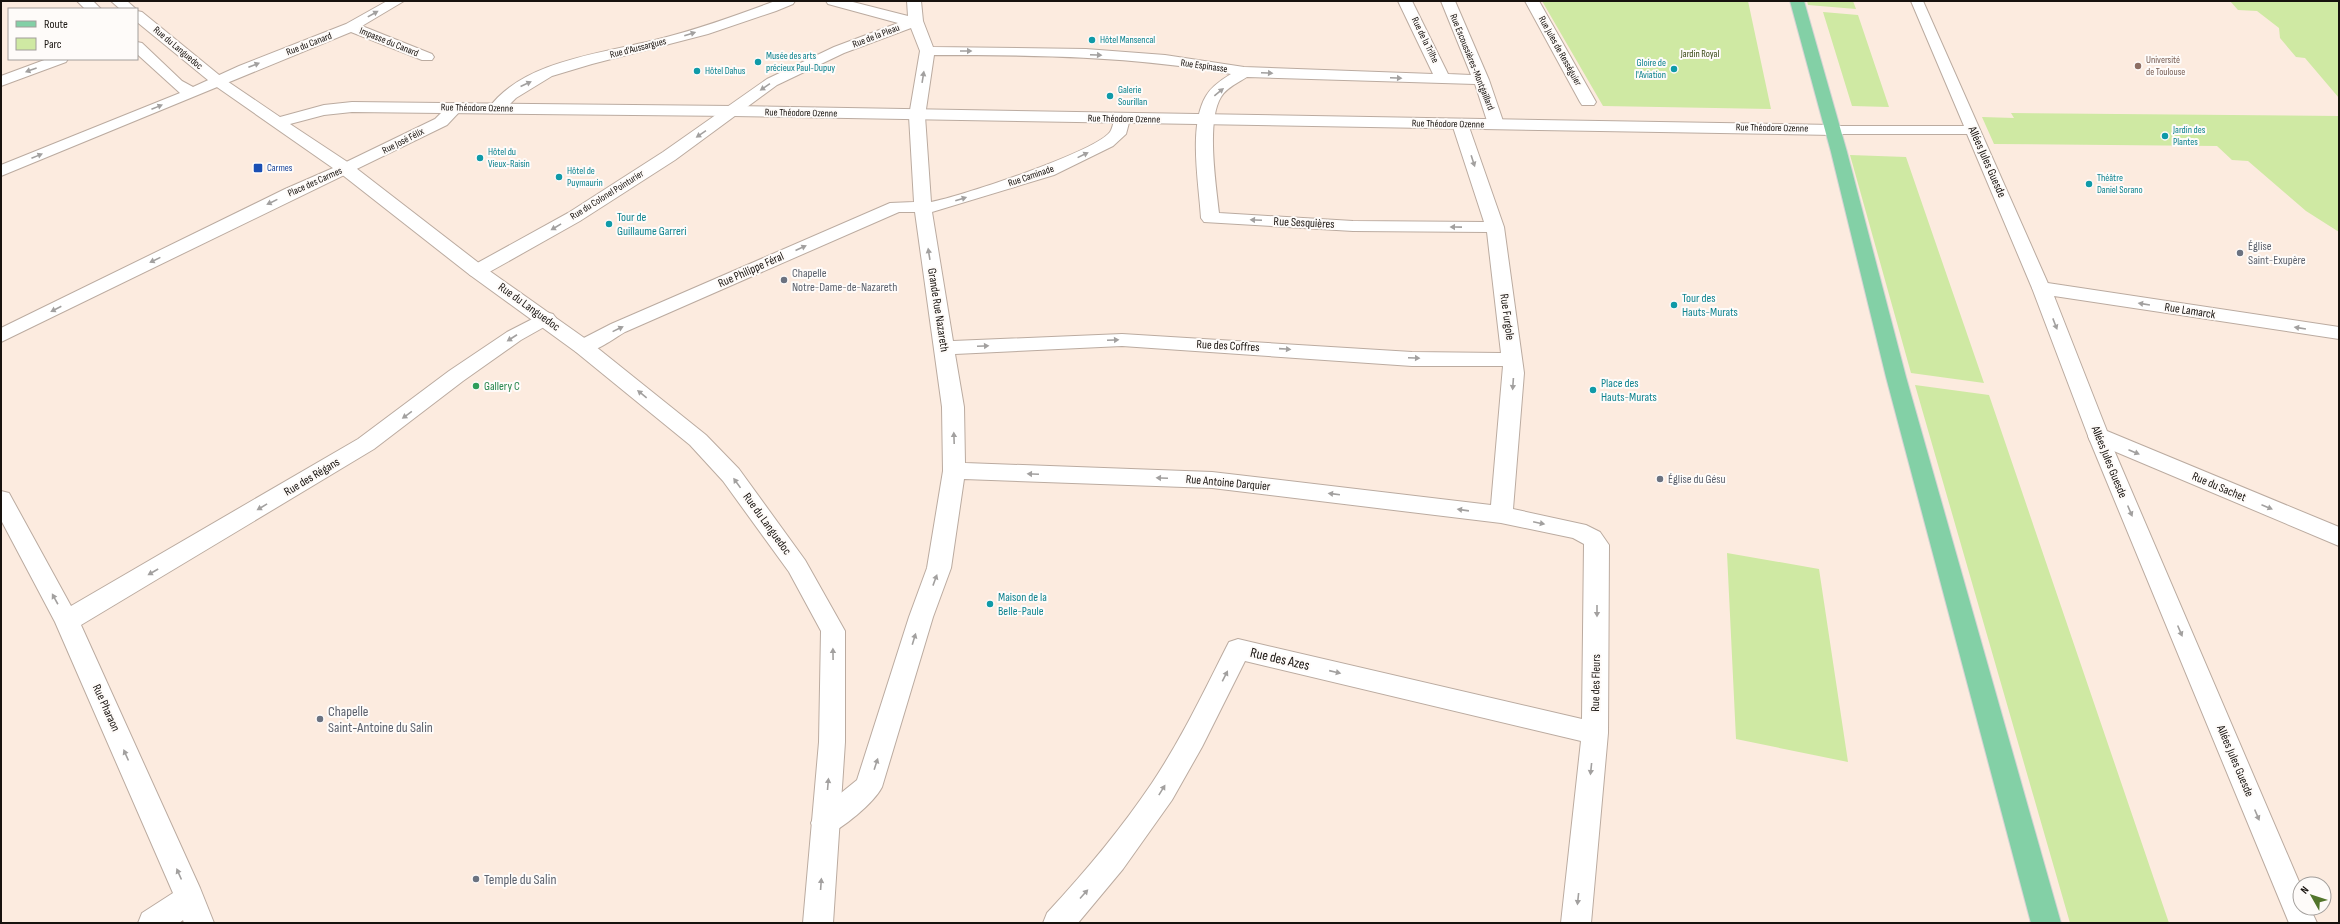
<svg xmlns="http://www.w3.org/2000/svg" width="2340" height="924" font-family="'Sofia Sans Condensed',sans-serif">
<rect width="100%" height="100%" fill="#fcebdf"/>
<path fill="#cfe9a3" d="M 1542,1 L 1748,1 L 1771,109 L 1603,106 Z
M 1807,1 L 1853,1 L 1856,9 L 1808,5 Z
M 2230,1 L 2339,1 L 2339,98 L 2305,58 L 2296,57 L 2280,38 L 2279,28 L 2257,11 L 2238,10 Z
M 1823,12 L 1858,15 L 1889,107 L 1852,106 Z
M 2011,113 L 2339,116 L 2339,232 L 2306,211 L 2248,161 L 2232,160 L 2217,146 L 1994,144 L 1982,117 L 2014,118 Z
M 1850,155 L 1906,157 L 1984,383 L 1911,373 Z
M 1915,385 L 1989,395 L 2169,923 L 2070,923 Z
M 1727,553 L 1819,569 L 1848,762 L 1736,739 Z"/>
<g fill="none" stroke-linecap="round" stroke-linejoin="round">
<g stroke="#bbaba0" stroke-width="2">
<path id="pedestrian" d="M 1911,1 L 1923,1 L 2050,288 L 2047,292 L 2035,292 L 2032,288 L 1967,134 L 1833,134 L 1826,130 L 1833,126 L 1964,126 Z
M 2098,429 L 2105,431 L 2108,436 L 2300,884 L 2300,908 L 2310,908 L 2317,923 L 2289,923 L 2088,436 L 2091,431 Z"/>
</g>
<g stroke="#bbaba0" stroke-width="2">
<path id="minor" d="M 77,1 L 93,1 L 101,9 L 85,9 Z
M 387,1 L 404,1 L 362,26 L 432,54 L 434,57 L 432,60 L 422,60 L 351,32 L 1,176 L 1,165 L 180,93 L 137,54 L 137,42 L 142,43 L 182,81 L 193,87 L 239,66 L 346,24 Z
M 775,1 L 795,1 L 793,4 L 776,11 L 708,34 L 592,64 L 552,76 L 516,98 L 502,112 L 490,112 L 488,109 C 523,59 608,53 663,38 C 701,28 738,15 775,1 Z
M 826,1 L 849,1 L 908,16 L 907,1 L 921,1 L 923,21 L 933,47 L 1086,49 L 1165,55 L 1244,67 L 1433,74 L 1398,1 L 1412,1 L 1448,74 L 1471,75 L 1441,1 L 1455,1 L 1489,80 L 1504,124 L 1502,127 L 1490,127 L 1488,124 L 1475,84 L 1247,77 C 1239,82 1226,88 1221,97 C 1206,121 1216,185 1219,213 L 1353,221 L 1484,222 L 1452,124 L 1454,121 L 1466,121 L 1468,124 L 1504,227 L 1524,373 L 1513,509 L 1586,525 L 1600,532 L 1609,545 L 1608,733 L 1591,923 L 1561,923 L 1581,741 L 1245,661 L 1202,747 L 1172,800 L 1123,869 L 1078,923 L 1043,923 L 1047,913 C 1085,872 1121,829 1152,783 C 1182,738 1205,689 1229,642 L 1238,639 L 1582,719 L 1584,544 L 1573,538 L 1501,523 L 1212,488 L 964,479 L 951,568 L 933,617 L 882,787 C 874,803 842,829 825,836 L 815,832 L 811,823 L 815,814 L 857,780 L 909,617 L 927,568 L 943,471 L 942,407 L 915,212 L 899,212 L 625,332 C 611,340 592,356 576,352 L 573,347 L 576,342 L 611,324 L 890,203 L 914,202 L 909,116 L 920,51 L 911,28 L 844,53 L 777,85 L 675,160 L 580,221 L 484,275 L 477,277 L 470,275 L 468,271 L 470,267 L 568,213 L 663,152 L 767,79 L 834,47 L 898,23 L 828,4 ZM 934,55 C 1033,55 1133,56 1231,74 C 1221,80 1211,87 1206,96 C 1188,126 1199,184 1201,218 L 1204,222 L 1353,231 L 1487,232 L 1501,353 L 1412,352 L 1122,334 L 953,341 L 932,212 L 1054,175 L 1113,146 L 1126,134 L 1130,119 L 1128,116 L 1116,116 C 1113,121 1113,128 1110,132 C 1095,152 959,197 931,202 L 925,116 ZM 1122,346 L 1412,366 L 1503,366 L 1491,505 L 1212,472 L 965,463 L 964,407 L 955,354 Z
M 1525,1 L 1539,1 L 1596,102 L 1594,105 L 1582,105 L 1580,102 Z
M 47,59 L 68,59 L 66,62 L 1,86 L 1,76 Z
M 455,103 L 461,105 L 463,108 L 447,125 L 1,342 L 1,328 L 285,189 L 340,165 L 435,119 L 449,105 Z
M 2041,282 L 2339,327 L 2339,339 L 2054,296 L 2107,431 L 2339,527 L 2339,546 L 2090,441 L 2032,288 L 2034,284 Z
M 546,312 L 553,314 L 556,318 L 553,322 L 521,340 L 463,381 L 374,449 L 81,625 L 200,888 L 214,923 L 184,923 L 183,920 L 179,923 L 138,923 L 142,913 L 173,893 L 55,622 L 1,520 L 1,491 L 9,493 L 71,606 L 358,439 L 449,371 L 507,332 Z"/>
</g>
<g stroke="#bbaba0" stroke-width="2">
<path id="tertiary" d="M 111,1 L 127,1 L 136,9 L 120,9 Z
M 137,11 L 142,12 L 224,79 L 280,117 L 324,105 L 352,102 L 733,106 L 1833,125 L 1839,127 L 1841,130 L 1839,133 L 1833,135 L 733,116 L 352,112 L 324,115 L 290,124 L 352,165 L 484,267 L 590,342 L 706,435 L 739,469 L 805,560 L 845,631 L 845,742 L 833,923 L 803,923 L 819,742 L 821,631 L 789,572 L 723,481 L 690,445 L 576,352 L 470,275 L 340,173 L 214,85 L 137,22 Z"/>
</g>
<g stroke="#d5d4d4" stroke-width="2">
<path id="primary" d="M 1790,1 L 1804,1 L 1847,152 L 1906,377 L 2061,923 L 2031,923 L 1886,377 L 1831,152 Z"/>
</g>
<use href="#pedestrian" fill="#fff" fill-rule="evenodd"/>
<use href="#minor" fill="#fff" fill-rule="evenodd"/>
<use href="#tertiary" fill="#fff" fill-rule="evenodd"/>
<use href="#primary" fill="#83d0a6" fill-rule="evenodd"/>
</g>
<defs><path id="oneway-solid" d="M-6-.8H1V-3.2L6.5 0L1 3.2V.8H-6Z"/></defs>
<g fill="#a2a09f">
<use href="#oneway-solid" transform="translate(373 14) rotate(-29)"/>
<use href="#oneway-solid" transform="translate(690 34) rotate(-17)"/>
<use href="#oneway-solid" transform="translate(966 51)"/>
<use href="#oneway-solid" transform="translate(1096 55) rotate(3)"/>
<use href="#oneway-solid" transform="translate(254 65) rotate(-21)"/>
<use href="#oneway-solid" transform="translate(31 70) rotate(160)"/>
<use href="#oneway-solid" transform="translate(1267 73) rotate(3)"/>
<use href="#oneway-solid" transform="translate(923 77) rotate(-81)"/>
<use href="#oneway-solid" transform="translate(1396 78) rotate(2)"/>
<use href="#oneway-solid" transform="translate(526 84) rotate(-25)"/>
<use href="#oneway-solid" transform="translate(765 87) rotate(146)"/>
<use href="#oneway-solid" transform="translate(1219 92) rotate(-39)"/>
<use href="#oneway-solid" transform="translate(157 107) rotate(-22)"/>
<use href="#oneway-solid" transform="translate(701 134) rotate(146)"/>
<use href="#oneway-solid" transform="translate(1083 155) rotate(-26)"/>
<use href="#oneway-solid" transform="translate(37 156) rotate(-22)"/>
<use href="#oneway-solid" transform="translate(1473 161) rotate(72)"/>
<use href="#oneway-solid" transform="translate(961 199) rotate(-17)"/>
<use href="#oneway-solid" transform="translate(272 202) rotate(154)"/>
<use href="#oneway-solid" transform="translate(1256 220) rotate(-177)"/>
<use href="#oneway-solid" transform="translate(556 227) rotate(149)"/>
<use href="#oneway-solid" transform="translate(1456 227) rotate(-179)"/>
<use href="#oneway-solid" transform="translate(801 248) rotate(-24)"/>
<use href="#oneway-solid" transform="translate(929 254) rotate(-99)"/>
<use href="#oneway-solid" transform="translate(155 260) rotate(154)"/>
<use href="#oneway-solid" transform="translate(2144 304) rotate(-171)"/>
<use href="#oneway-solid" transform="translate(56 309) rotate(153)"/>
<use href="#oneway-solid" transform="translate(2055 324) rotate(69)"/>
<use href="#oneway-solid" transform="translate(2300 328) rotate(-171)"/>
<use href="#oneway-solid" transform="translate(618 329) rotate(-26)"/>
<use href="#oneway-solid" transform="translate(512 338) rotate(147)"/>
<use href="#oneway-solid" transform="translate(1113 340) rotate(-3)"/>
<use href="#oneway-solid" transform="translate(983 346) rotate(-3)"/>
<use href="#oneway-solid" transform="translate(1285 349) rotate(4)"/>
<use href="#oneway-solid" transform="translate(1414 358) rotate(2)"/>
<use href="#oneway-solid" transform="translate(1513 384) rotate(94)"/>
<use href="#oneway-solid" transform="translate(642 394) rotate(-141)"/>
<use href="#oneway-solid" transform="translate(407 415) rotate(144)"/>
<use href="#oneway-solid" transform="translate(954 438) rotate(-92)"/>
<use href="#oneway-solid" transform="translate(2134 452) rotate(23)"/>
<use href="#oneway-solid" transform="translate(1033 474) rotate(-178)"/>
<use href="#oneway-solid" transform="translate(1162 478) rotate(-178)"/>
<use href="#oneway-solid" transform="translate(737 483) rotate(-126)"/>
<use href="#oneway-solid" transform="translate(1334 494) rotate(-173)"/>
<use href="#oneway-solid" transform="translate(262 507) rotate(149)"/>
<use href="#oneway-solid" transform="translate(2267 507) rotate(23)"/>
<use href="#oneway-solid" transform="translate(1463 510) rotate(-172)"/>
<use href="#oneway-solid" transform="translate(2130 511) rotate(67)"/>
<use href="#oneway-solid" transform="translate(1539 523) rotate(12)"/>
<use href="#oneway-solid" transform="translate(153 572) rotate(150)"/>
<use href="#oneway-solid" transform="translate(935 580) rotate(-70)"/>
<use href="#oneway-solid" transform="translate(55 599) rotate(-119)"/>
<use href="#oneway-solid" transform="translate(1597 611) rotate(90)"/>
<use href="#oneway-solid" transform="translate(2180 631) rotate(67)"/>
<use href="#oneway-solid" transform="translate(914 639) rotate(-73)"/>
<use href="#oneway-solid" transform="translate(833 654) rotate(-91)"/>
<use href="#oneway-solid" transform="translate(1335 672) rotate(13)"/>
<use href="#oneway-solid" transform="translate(1225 676) rotate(-63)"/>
<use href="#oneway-solid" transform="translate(126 755) rotate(-114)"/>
<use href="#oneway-solid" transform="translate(876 764) rotate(-72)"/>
<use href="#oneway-solid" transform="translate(1591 769) rotate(96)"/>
<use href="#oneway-solid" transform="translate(828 784) rotate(-85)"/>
<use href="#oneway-solid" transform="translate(1162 790) rotate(-58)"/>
<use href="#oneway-solid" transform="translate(2257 815) rotate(67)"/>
<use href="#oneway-solid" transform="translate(179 874) rotate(-114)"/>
<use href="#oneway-solid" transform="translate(821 884) rotate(-86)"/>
<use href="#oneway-solid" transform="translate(1084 894) rotate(-48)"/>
<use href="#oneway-solid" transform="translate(1578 899) rotate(96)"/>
</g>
<g fill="#0f9aa8" stroke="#fefbf9" stroke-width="1.5">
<circle cx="1092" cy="40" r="4"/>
<circle cx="758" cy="62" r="4"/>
<circle cx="1674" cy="69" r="4"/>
<circle cx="697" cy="71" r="4"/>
<circle cx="1110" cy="96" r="4"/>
<circle cx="2165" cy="136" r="4"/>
<circle cx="480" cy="158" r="4"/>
<circle cx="559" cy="177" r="4"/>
<circle cx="2089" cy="184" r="4"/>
<circle cx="609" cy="224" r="4"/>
<circle cx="1674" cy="305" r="4"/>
<circle cx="1593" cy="390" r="4"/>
<circle cx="990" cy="604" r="4"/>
</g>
<circle fill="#8d6e63" stroke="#fefbf9" stroke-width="1.5" cx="2138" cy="66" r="4"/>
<rect fill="#1a4fb4" stroke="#fefbf9" stroke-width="1.5" x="253" y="163" width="10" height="10" rx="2"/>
<g fill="#6b7280" stroke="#fefbf9" stroke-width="1.5">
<circle cx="2240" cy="253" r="4"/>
<circle cx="784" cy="280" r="4"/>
<circle cx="1660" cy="479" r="4"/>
<circle cx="320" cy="719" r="4"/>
<circle cx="476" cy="879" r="4"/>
</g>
<circle fill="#2e9e5b" stroke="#fefbf9" stroke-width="1.5" cx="476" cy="386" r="4"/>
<g text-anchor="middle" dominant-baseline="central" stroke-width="4" stroke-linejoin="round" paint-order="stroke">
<g font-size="10" fill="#17120e" stroke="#fefbf9">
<text transform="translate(876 36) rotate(-21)">Rue de la Pleau</text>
<text transform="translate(1425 40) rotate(64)">Rue de la Trilhe</text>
<text transform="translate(389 42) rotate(22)">Impasse du Canard</text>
<text transform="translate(309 44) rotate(-21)">Rue du Canard</text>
<text transform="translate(178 48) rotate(40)">Rue du Languedoc</text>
<text transform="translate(638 48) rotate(-14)">Rue d'Aussargues</text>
<text transform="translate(1560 51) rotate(61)">Rue Jules de Rességuier</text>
<text transform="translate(1472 62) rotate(68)">Rue Escoussières-Montgaillard</text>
<text transform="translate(1204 66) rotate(8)">Rue Espinasse</text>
<text transform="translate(477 108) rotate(1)">Rue Théodore Ozenne</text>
<text transform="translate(801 113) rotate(1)">Rue Théodore Ozenne</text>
<text transform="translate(1124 119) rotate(1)">Rue Théodore Ozenne</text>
<text transform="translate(1448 124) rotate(1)">Rue Théodore Ozenne</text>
<text transform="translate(1772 128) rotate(1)">Rue Théodore Ozenne</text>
<text transform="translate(403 141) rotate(-27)">Rue José Félix</text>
<text transform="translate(1031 176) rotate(-19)">Rue Caminade</text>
<text transform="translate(315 182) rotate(-24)">Place des Carmes</text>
<text transform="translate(607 195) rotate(-32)">Rue du Colonel Pointurier</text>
</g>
<g font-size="10" fill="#0d838f" stroke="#fefbf9" text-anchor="start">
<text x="1100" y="40">Hôtel Mansencal</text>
<text x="766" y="56">Musée des arts<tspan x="766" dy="12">précieux Paul-Dupuy</tspan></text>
<text x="1666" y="63" text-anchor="end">Gloire de<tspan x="1666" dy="12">l'Aviation</tspan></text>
<text x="705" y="71">Hôtel Dahus</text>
<text x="1118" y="90">Galerie<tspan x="1118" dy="12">Sourillan</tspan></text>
<text x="2173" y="130">Jardin des<tspan x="2173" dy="12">Plantes</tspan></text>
<text x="488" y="152">Hôtel du<tspan x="488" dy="12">Vieux-Raisin</tspan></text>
<text x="567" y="171">Hôtel de<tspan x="567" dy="12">Puymaurin</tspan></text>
<text x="2097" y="178">Théâtre<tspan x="2097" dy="12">Daniel Sorano</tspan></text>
</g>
<g font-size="10" fill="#374713" stroke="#fefbf9">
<text x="1700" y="54">Jardin Royal</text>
</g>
<g font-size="10" fill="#785e54" stroke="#fefbf9" text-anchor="start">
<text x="2146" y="60">Université<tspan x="2146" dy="12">de Toulouse</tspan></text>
</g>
<g font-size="10" fill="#164399" stroke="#fefbf9" text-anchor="start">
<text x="267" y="168">Carmes</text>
</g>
<g font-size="12" fill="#17120e" stroke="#fefbf9">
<text transform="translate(1987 162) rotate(66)">Allées Jules Guesde</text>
<text transform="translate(1304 223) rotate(3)">Rue Sesquières</text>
<text transform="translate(751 270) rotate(-24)">Rue Philippe Féral</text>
<text transform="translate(529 307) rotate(36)">Rue du Languedoc</text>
<text transform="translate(938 310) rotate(81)">Grande Rue Nazareth</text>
<text transform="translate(2190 311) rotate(9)">Rue Lamarck</text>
<text transform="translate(1507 317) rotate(82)">Rue Furgole</text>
<text transform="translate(1228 346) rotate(3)">Rue des Coffres</text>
<text transform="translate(2109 462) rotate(68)">Allées Jules Guesde</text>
<text transform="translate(312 477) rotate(-31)">Rue des Régans</text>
<text transform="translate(1228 483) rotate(5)">Rue Antoine Darquier</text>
<text transform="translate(2219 487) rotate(23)">Rue du Sachet</text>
<text transform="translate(767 524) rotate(54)">Rue du Languedoc</text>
<text transform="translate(1596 683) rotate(-89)">Rue des Fleurs</text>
<text transform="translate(106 708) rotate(66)">Rue Pharaon</text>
<text transform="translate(2235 761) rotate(67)">Allées Jules Guesde</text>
</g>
<g font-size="12" fill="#0d838f" stroke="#fefbf9" text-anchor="start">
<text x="617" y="217">Tour de<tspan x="617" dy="14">Guillaume Garreri</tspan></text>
<text x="1682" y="298">Tour des<tspan x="1682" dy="14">Hauts-Murats</tspan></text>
<text x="1601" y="383">Place des<tspan x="1601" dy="14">Hauts-Murats</tspan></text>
<text x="998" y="597">Maison de la<tspan x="998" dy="14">Belle-Paule</tspan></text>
</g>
<g font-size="12" fill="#5b616d" stroke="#fefbf9" text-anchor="start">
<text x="2248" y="246">Église<tspan x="2248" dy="14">Saint-Exupère</tspan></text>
<text x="792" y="273">Chapelle<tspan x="792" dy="14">Notre-Dame-de-Nazareth</tspan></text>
<text x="1668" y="479">Église du Gésu</text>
</g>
<g font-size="12" fill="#27864d" stroke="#fefbf9" text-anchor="start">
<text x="484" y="386">Gallery C</text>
</g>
<g font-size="14" fill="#17120e" stroke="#fefbf9">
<text transform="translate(1280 659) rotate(13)">Rue des Azes</text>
</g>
<g font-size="14" fill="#5b616d" stroke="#fefbf9" text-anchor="start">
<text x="328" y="711">Chapelle<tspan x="328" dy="16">Saint-Antoine du Salin</tspan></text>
<text x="484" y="879">Temple du Salin</text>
</g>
</g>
<rect width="2340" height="924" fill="none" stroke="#17120e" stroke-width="4"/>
<rect x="8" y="8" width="130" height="52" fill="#fefbf9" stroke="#a29e9b"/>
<rect x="16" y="21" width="20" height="6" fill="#83d0a6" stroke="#a29e9b"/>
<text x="44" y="28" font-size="12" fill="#17120e">Route</text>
<rect x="16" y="38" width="20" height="12" fill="#cfe9a3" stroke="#a29e9b"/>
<text x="44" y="48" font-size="12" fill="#17120e">Parc</text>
<g transform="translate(2312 896) rotate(309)"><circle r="19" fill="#fefbf9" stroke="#a29e9b"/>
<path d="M0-3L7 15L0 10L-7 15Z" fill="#53752c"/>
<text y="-6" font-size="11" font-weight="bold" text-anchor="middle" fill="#17120e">N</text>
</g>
</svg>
